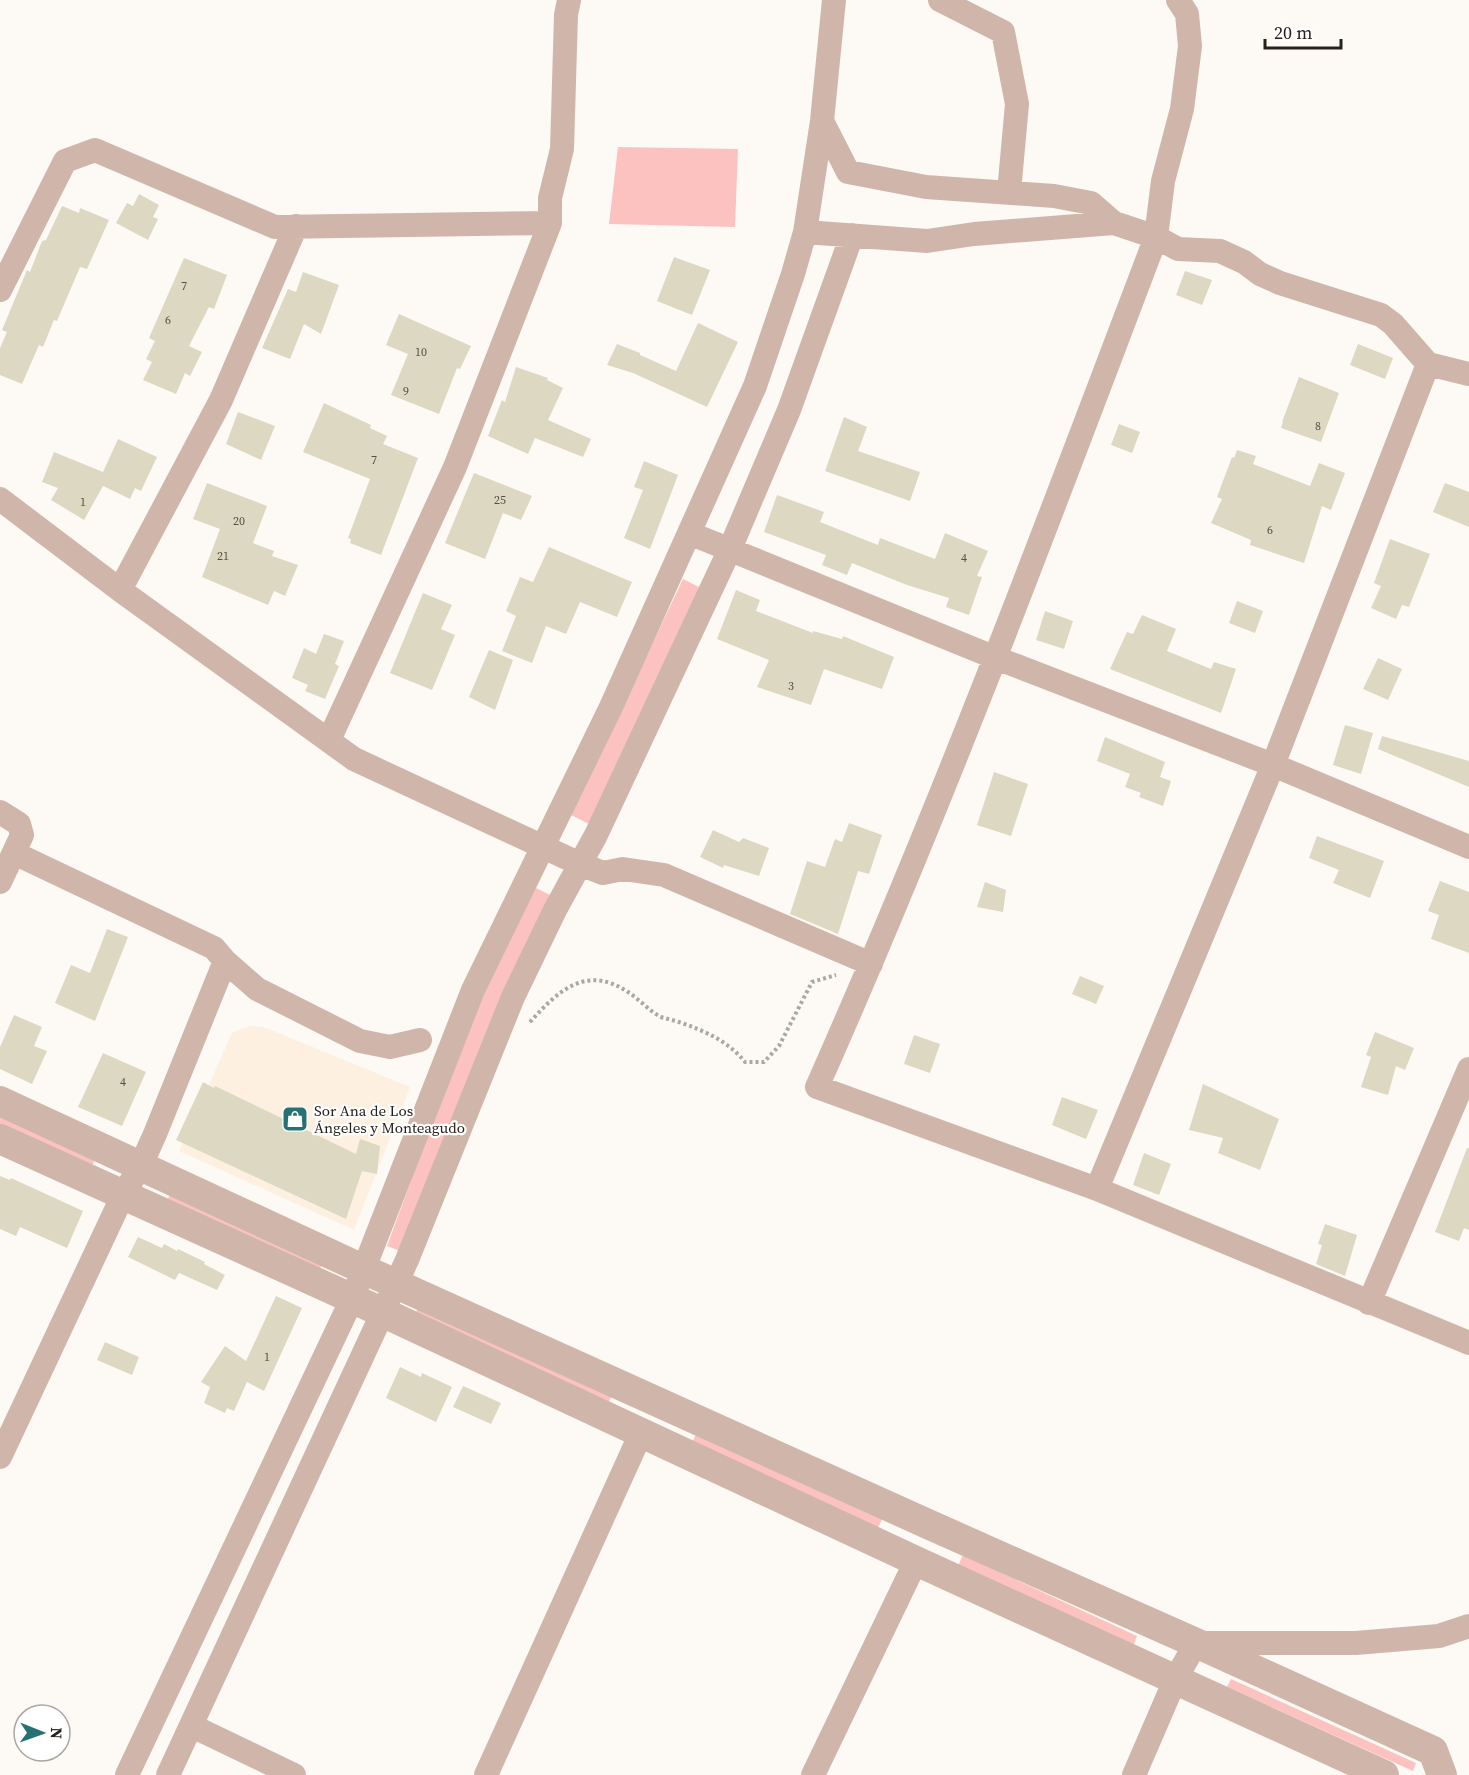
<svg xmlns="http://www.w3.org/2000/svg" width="1469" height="1775" font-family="'Source Serif 4',serif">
<rect width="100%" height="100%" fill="#fdfaf6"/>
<path fill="#fdf0e1" d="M 249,1026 L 264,1027 L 410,1087 L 354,1230 L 179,1151 L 232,1033 Z"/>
<path fill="#fcc2bf" d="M 618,147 L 738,149 L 735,227 L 609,224 Z
M 683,579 L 701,588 L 589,824 L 571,815 Z
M 534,887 L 550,895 L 400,1251 L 387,1246 L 446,1086 L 489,982 Z
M 0,1113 L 96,1157 L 92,1166 L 0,1125 Z
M 171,1192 L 323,1263 L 318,1272 L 167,1201 Z
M 419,1305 L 612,1395 L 608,1404 L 415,1315 Z
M 697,1432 L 883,1517 L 878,1528 L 692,1443 Z
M 963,1555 L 1137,1636 L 1133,1647 L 958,1566 Z
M 1231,1679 L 1416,1763 L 1413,1771 L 1227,1687 Z"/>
<path fill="#ddd8c1" d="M 139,194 L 159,205 L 153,217 L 158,219 L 148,240 L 116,223 L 127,203 L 133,206 Z
M 62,206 L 79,213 L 80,208 L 109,220 L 87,269 L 80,267 L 57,321 L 54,320 L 43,347 L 39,345 L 22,384 L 0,375 L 0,348 L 7,332 L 2,330 L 27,270 L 30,272 L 42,241 L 46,240 Z
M 674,257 L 710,270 L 692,315 L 657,301 Z
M 184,258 L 227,275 L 214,309 L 209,307 L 189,346 L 202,352 L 190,376 L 185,373 L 176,394 L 143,380 L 152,362 L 146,359 L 155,341 L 149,338 Z
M 1185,271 L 1212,280 L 1202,305 L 1176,295 Z
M 303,272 L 339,285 L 321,334 L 304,324 L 290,359 L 262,348 L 288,289 L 296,292 Z
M 399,314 L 471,346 L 460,369 L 457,368 L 439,414 L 391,395 L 408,354 L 386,345 Z
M 698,323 L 738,342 L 707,407 L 633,373 L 607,365 L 617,344 L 640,353 L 640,355 L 676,371 Z
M 1358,344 L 1393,358 L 1385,379 L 1350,365 Z
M 516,367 L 548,378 L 547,380 L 563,388 L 548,420 L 591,439 L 583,457 L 535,438 L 528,454 L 488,436 L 502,400 L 505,402 Z
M 1299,377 L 1339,393 L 1321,442 L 1281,428 L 1283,422 L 1282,422 Z
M 324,403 L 371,425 L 370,428 L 387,436 L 383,444 L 418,458 L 381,555 L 350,543 L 351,539 L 348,538 L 370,479 L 303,452 Z
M 238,412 L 275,426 L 261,460 L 226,444 Z
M 844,417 L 867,427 L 858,451 L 920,472 L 910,501 L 825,471 Z
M 1119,424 L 1140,432 L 1132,453 L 1111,445 Z
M 118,439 L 157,457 L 141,491 L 135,488 L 130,499 L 103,486 L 84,520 L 51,500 L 58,488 L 42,482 L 54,452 L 103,472 Z
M 1237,450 L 1256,456 L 1253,464 L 1310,486 L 1319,463 L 1345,473 L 1331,510 L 1322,506 L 1304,563 L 1250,545 L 1251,540 L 1211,523 L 1222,499 L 1217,497 L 1232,457 L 1234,458 Z
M 644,461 L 678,475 L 650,549 L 624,538 L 643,490 L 634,487 Z
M 474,473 L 532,496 L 521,520 L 503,513 L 485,559 L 445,543 Z
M 207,483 L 267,506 L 253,543 L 274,551 L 272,556 L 298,565 L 285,596 L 274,591 L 268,605 L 202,577 L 220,529 L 193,519 Z
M 1445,483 L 1469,492 L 1469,527 L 1433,512 Z
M 777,495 L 824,512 L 820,522 L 878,545 L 880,538 L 935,559 L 945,533 L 988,551 L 977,576 L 982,577 L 969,615 L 946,607 L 949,598 L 907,585 L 852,563 L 847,575 L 822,565 L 826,555 L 764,532 Z
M 1390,539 L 1430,554 L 1409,607 L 1402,605 L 1396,619 L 1371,608 L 1381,586 L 1374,583 Z
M 549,547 L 632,582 L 617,617 L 580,602 L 566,634 L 546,626 L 532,663 L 502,651 L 516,616 L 506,611 L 520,577 L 533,582 Z
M 736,590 L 760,600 L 756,611 L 813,633 L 813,631 L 842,639 L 843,636 L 894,657 L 882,689 L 824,669 L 811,705 L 757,687 L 769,660 L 717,639 Z
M 423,593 L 452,605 L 441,629 L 455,635 L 432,690 L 390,673 Z
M 1237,601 L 1263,611 L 1255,633 L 1229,623 Z
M 1045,611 L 1073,621 L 1064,649 L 1036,640 Z
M 1142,615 L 1176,629 L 1167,651 L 1211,669 L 1214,662 L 1236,669 L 1221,713 L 1110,669 L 1127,632 L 1133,634 Z
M 324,634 L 344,641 L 335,664 L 339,666 L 325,699 L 305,691 L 308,685 L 292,678 L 304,648 L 316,654 Z
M 489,650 L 513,660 L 495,710 L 469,697 Z
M 1378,658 L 1402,669 L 1388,700 L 1363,689 Z
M 1345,725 L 1373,733 L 1361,774 L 1333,765 Z
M 1382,736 L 1469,761 L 1469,787 L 1378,749 Z
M 1105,737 L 1165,762 L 1160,777 L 1171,781 L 1163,806 L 1139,797 L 1141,793 L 1125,787 L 1130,774 L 1097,761 Z
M 994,772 L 1028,784 L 1011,836 L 977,825 Z
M 849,823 L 882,835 L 869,874 L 858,871 L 838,934 L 790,914 L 807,861 L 825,867 L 835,839 L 842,842 Z
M 713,830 L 739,842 L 743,838 L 769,848 L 759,876 L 724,865 L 723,868 L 700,857 Z
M 1317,836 L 1384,861 L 1370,898 L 1333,883 L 1339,870 L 1309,858 Z
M 1440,881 L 1469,892 L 1469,953 L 1431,939 L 1439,915 L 1428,911 Z
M 985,882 L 1006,890 L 1003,912 L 977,907 Z
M 107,929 L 128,937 L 95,1021 L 55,1003 L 71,965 L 90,973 Z
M 1080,976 L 1104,986 L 1096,1004 L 1072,994 Z
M 14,1015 L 42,1027 L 34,1046 L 47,1051 L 32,1084 L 0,1069 L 0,1047 Z
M 1375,1032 L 1414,1048 L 1405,1070 L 1396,1066 L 1388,1095 L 1361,1087 L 1371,1057 L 1366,1055 Z
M 914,1035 L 940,1044 L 930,1073 L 904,1064 Z
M 103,1053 L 146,1072 L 122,1126 L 78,1107 Z
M 203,1082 L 214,1088 L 215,1086 L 356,1154 L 360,1139 L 380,1146 L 377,1174 L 362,1171 L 346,1219 L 176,1140 Z
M 1203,1084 L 1279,1119 L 1260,1170 L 1218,1153 L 1223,1138 L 1189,1130 Z
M 1062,1097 L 1098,1110 L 1086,1139 L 1052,1125 Z
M 1467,1148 L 1469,1148 L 1469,1230 L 1464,1228 L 1459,1241 L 1435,1232 Z
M 1144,1153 L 1171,1164 L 1159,1195 L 1133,1185 Z
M 0,1176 L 10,1180 L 11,1178 L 83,1211 L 67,1248 L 20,1227 L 16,1236 L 0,1229 Z
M 1325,1224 L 1357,1235 L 1345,1276 L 1316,1264 L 1322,1245 L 1318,1244 Z
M 138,1237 L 162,1248 L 164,1244 L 177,1251 L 178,1249 L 205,1262 L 204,1264 L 225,1275 L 217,1290 L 179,1273 L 175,1280 L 128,1257 Z
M 276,1296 L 302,1308 L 264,1391 L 247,1382 L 234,1411 L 227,1408 L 225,1413 L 204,1403 L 210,1387 L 201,1382 L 225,1346 L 246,1361 Z
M 105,1342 L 139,1357 L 132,1375 L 97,1360 Z
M 400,1367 L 421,1377 L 422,1373 L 452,1387 L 436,1422 L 386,1398 Z
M 463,1386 L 501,1403 L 491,1424 L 453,1407 Z"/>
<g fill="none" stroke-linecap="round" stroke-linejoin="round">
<path stroke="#aba7a2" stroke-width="4" stroke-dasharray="3 3" stroke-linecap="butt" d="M 530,1022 C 558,991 586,964 628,992 C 639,999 649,1011 661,1017 C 667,1019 673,1020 679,1022 C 705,1031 728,1041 745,1062 L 764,1062 L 779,1046 L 812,982 L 836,975"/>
<path stroke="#d0b6aa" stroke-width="24" d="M 940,0 L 1003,32 L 1017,104 L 1009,192
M 1178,0 L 1187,14 L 1190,46 L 1182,109 L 1163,181 L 1156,237 C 1048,522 941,808 817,1087 L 1097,1189 L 1469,1343
M 822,121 L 848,172 L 926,187 L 1054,196 L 1091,203 L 1114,223
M 805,232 L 927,241 L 974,234 L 1114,223 L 1156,237 L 1178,249 L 1220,251 L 1244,262 L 1260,274 L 1280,283 L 1381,315 L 1393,324 L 1428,364 L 1469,374
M 0,290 L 65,161 L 95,150 L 275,227 L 550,223
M 0,499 L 120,590 L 354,759 L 580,864 L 603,873 L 623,869 L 664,875 L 871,964
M 689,533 L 996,658 L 1273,765 L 1469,847
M 120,590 L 221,400 L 296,226
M 329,740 L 455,467 L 550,223 L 550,198 L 562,149 L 566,15 L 569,0
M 0,812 L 19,824 L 22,835 L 0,882
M 14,853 L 214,948 L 225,961 L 257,989 L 360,1041 L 390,1047 L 420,1040
M 1097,1189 L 1273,765 L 1428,364
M 1369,1303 L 1469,1069
M 0,1457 L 123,1195 L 141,1165 L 155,1134 L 225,961
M 192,1726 L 294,1775
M 127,1775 L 352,1299 L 473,990 L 611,707 L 755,386 L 793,274 L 805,232 L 822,121 L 834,0
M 168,1775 L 407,1260 L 513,997 L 555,910 L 596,835 L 730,549 L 789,410 L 852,235
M 486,1775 L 641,1433
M 813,1775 L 916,1561
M 1134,1775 L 1175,1680 L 1196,1643 L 1356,1643 L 1439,1636 L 1469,1626"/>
<path stroke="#d0b6aa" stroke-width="30" d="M 0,1101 L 365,1270 L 930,1525 L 1196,1643 L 1433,1751 L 1442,1775
M 0,1139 L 384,1313 L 916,1561 L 1384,1775"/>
</g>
<defs>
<g id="shop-square" transform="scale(1.35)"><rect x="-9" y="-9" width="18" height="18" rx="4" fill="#277172" stroke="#fff"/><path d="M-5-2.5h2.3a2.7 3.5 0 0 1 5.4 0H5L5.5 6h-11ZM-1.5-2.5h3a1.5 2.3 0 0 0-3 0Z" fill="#fff"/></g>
</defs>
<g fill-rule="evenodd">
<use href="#shop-square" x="295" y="1119"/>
</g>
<g text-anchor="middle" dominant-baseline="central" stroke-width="4.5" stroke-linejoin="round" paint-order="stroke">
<g font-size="12" fill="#544f44">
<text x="184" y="286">7</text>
<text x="168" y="320">6</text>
<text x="421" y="352">10</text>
<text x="406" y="391">9</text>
<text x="1318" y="426">8</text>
<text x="374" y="460">7</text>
<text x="500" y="500">25</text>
<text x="83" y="502">1</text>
<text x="239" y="521">20</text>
<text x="1270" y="530">6</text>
<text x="223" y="556">21</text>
<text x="964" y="558">4</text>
<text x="791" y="686">3</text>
<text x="123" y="1082">4</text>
<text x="267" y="1357">1</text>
</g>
<g font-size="15" fill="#27211a" stroke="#fff" text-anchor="start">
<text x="314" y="1110">Sor Ana de Los<tspan x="314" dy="17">Ángeles y Monteagudo</tspan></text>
</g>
</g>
<g transform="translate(42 1733) rotate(91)"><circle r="28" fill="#ffffff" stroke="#a9a6a3" stroke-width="1.5"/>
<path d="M0-4.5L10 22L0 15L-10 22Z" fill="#277172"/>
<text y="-9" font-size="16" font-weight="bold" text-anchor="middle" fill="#27211a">N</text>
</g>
<path d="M1265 39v9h76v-9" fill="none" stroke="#27211a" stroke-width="3"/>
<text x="1274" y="39" font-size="18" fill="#27211a" stroke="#ffffff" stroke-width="4.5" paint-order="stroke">20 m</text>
</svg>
